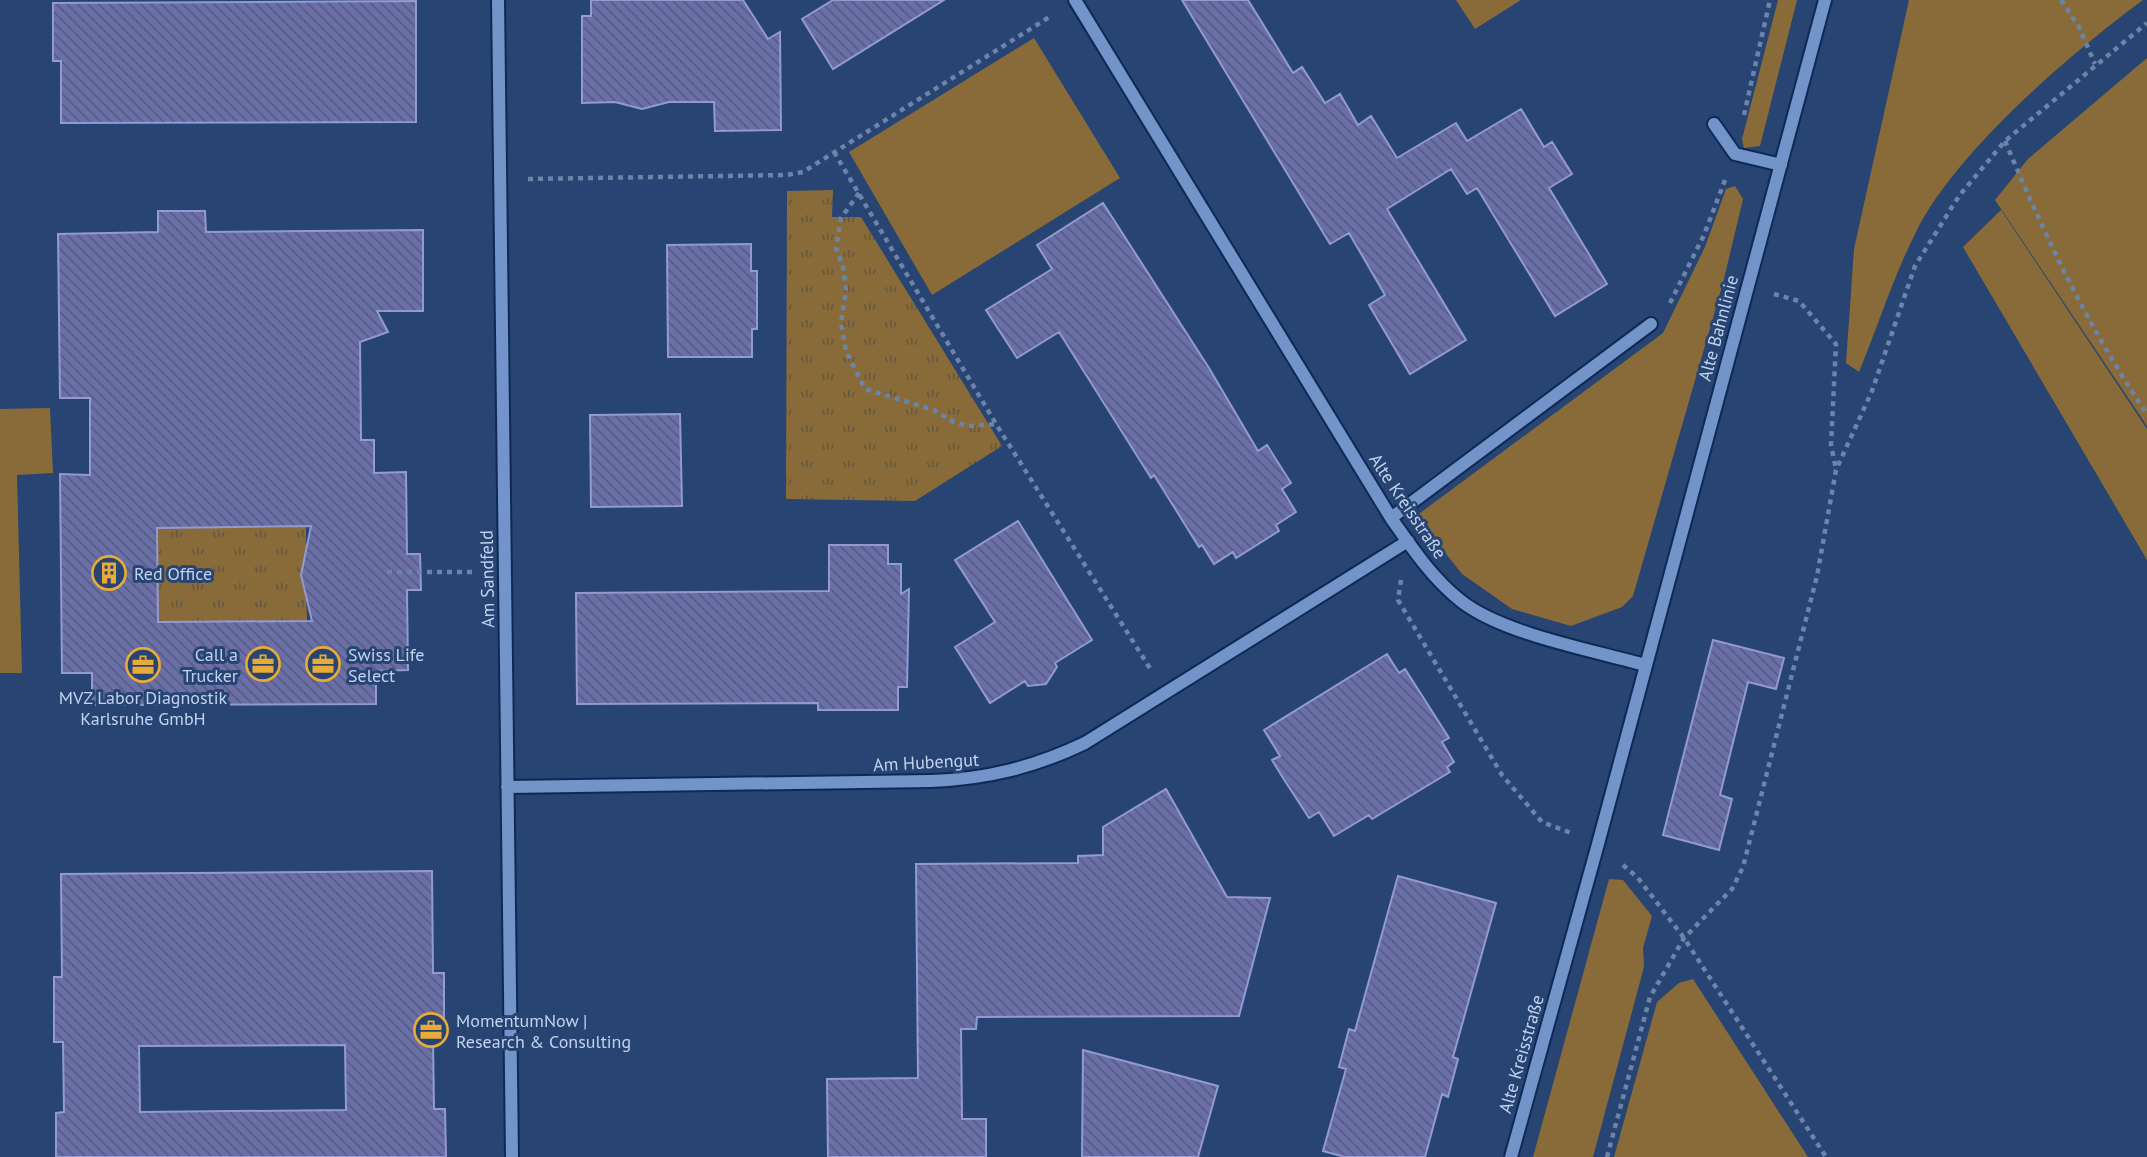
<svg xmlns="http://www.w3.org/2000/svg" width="2147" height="1157" font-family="'PT Sans',sans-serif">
<defs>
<pattern id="park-tufts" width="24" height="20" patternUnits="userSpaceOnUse" patternTransform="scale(1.75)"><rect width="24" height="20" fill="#886b39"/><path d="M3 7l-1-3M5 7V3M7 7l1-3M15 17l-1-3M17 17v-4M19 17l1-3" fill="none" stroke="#69593f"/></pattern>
<pattern id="building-back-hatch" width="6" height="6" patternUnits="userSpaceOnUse" patternTransform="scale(1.75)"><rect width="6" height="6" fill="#6a6fa7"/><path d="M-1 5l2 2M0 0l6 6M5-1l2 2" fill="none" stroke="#575c81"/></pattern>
</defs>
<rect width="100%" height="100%" fill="#274472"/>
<path fill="#886b39" d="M 1456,0 L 1521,0 L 1475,29 Z
M 1778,0 L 1797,0 L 1760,146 L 1744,148 L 1742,139 Z
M 1909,0 L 2143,0 C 2071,53 1954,153 1915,234 C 1893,278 1878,326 1859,372 L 1846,363 L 1854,249 Z
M 1034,38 L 1120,178 L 932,295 L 849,152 Z
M 2147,58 L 2147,426 L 1995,200 L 2028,159 Z
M 1735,186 L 1743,199 L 1723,283 L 1633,596 L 1622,607 L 1571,626 L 1512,609 L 1462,574 L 1416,516 L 1663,333 L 1705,247 L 1726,189 Z
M 2001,210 L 2147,429 L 2147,560 L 1963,247 Z
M 50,408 L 53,473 L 17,475 L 22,673 L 0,673 L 0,409 Z
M 1609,879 L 1623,880 L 1652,916 L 1643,948 L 1644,967 L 1593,1157 L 1533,1157 Z
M 1693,979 L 1808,1157 L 1614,1157 L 1657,1002 L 1679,983 Z"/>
<path fill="url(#park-tufts)" d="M 833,190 L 832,217 L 861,217 L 1002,446 L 915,501 L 786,499 L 787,191 Z
M 306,527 L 306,557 L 301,575 L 306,589 L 307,621 L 158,622 L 157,528 Z"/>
<path fill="url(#building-back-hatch)" stroke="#9399d3" stroke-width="2" fill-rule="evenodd" d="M 591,0 L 743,0 L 768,39 L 780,32 L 781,130 L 715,131 L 714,102 L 669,102 L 642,109 L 615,102 L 582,103 L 582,16 L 591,16 Z
M 833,0 L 944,0 L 833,69 L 802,19 Z
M 1182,0 L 1248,0 L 1293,73 L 1302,67 L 1325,103 L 1340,94 L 1358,125 L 1371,116 L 1397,158 L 1456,123 L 1467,141 L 1521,109 L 1544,147 L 1552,142 L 1572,174 L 1549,188 L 1607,284 L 1555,316 L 1477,188 L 1467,194 L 1451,169 L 1387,209 L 1466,340 L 1410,374 L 1369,305 L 1385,295 L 1349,233 L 1330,244 Z
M 416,1 L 416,122 L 61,123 L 61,61 L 53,61 L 53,3 Z
M 1103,203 L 1209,368 L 1258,451 L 1267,445 L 1291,483 L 1282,489 L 1296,512 L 1276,525 L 1279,531 L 1236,558 L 1233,552 L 1214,564 L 1202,545 L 1199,547 L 1154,475 L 1151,478 L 1059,332 L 1017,358 L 986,310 L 1052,269 L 1037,245 Z
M 158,211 L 205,211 L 206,232 L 423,230 L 423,311 L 377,311 L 388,332 L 360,342 L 361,440 L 374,440 L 374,473 L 406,472 L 407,554 L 420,554 L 421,590 L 407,590 L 408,670 L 376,671 L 376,704 L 92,705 L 92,673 L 62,673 L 60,474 L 90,475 L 90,398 L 60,398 L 58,234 L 158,232 ZM 311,526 L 301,575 L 312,621 L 158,622 L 157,528 Z
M 751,244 L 751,271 L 757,271 L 757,329 L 752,329 L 752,357 L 668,357 L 667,245 Z
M 680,414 L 682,506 L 591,507 L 590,415 Z
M 1018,521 L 1092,640 L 1055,663 L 1057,667 L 1046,684 L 1028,686 L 1025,681 L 990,703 L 955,647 L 995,622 L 955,560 Z
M 829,545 L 888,545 L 888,564 L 901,564 L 901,594 L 909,589 L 907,687 L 898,687 L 898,710 L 818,710 L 818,703 L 577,704 L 576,593 L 829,591 Z
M 1713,640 L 1784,658 L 1776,689 L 1748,682 L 1720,795 L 1732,799 L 1719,850 L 1663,835 Z
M 1387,654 L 1399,673 L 1405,669 L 1449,738 L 1442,742 L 1454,762 L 1447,767 L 1450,772 L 1372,819 L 1369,815 L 1334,836 L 1319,812 L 1309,818 L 1283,778 L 1272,760 L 1280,756 L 1264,730 Z
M 1166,789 L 1227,897 L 1270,898 L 1239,1016 L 977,1017 L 976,1029 L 961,1029 L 962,1119 L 986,1119 L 986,1157 L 828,1157 L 827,1079 L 918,1078 L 916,864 L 1078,863 L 1078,856 L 1103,855 L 1103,827 Z
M 432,871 L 433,973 L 444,973 L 444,1039 L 433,1039 L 434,1109 L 445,1109 L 446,1157 L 56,1157 L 56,1113 L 64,1112 L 63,1042 L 54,1042 L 54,977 L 62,977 L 61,874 ZM 345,1045 L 346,1110 L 140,1112 L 139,1046 Z
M 1398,876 L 1496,903 L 1453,1057 L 1458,1059 L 1448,1097 L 1442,1094 L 1425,1157 L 1345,1157 L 1323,1151 L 1346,1069 L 1339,1067 L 1349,1029 L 1355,1031 Z
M 1083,1050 L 1218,1086 L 1198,1157 L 1082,1157 Z"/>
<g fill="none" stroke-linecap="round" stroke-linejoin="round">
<g stroke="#0e2955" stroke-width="16">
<path id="minor" d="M 498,0 L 512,1157
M 1075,0 L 1391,518 C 1412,548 1432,578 1461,601 C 1503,634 1592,650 1645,665
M 1714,124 L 1735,154 L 1781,165
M 1391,518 L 1651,324
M 507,787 L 931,781 C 987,779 1035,767 1085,743 L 1408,541
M 1511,1157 L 1598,844 L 1825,0"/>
</g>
<path stroke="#6c84aa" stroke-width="4.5" stroke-dasharray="5 5" stroke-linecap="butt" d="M 2061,0 L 2079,27 L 2095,64
M 1744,115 L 1770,0
M 2005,141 C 2047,240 2086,324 2147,414
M 834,152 L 996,424 L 1151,670
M 528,179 L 787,175 L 803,172 L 1051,16
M 859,193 L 841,218 L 836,248 L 843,267 L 846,290 L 841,323 L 846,351 L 865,389 L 934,410 L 954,422 L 969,426 L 996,424
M 1774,294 L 1799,301 L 1836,344 L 1831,445 L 1836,469
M 1670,303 L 1704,235 L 1725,180
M 387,572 L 477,572
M 1401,580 L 1398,600 L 1502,775 L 1542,822 L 1571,833
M 1623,865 L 1638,878 L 1684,938 L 1826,1157
M 1607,1157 L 1650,997 L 1684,938 L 1732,889 L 1743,867 L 1817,576 L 1836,470 L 1872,391 L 1915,266 L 1959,196 L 2005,141 L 2147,23"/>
<use href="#minor" stroke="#7394c8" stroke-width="12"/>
</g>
<defs>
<g id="building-ring" transform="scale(1.75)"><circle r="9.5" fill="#274472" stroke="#e8ab37" stroke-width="1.5"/><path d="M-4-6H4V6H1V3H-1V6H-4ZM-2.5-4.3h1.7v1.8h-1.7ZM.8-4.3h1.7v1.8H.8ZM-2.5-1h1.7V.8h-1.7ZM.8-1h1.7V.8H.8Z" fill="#e8ab37"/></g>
<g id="office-ring" transform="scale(1.75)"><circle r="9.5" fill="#274472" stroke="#e8ab37" stroke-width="1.5"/><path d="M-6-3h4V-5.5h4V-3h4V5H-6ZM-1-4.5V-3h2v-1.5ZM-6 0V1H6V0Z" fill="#e8ab37"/></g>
</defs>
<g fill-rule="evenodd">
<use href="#building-ring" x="109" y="573"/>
<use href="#office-ring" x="263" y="664"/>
<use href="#office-ring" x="323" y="664"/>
<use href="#office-ring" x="143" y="665"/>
<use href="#office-ring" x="431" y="1030"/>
</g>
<g text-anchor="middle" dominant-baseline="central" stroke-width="6" stroke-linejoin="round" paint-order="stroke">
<g font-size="18" fill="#c2d3ef" stroke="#274472">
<text transform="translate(1718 328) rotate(-75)">Alte Bahnlinie</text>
<text transform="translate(1408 506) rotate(56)">Alte Kreisstraße</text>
<text transform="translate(487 579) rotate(-91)">Am Sandfeld</text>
<text transform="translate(926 762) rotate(-3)">Am Hubengut</text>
<text transform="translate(1521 1054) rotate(-74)">Alte Kreisstraße</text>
</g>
<g font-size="18" fill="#c2d3ef" stroke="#274472" text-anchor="start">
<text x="134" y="573">Red Office</text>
<text x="238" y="654" text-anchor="end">Call a<tspan x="238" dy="21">Trucker</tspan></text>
<text x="348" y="654">Swiss Life<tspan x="348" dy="21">Select</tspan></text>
<text x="143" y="697" text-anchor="middle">MVZ Labor Diagnostik<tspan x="143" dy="21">Karlsruhe GmbH</tspan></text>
<text x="456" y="1020">MomentumNow |<tspan x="456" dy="21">Research &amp; Consulting</tspan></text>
</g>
</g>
</svg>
